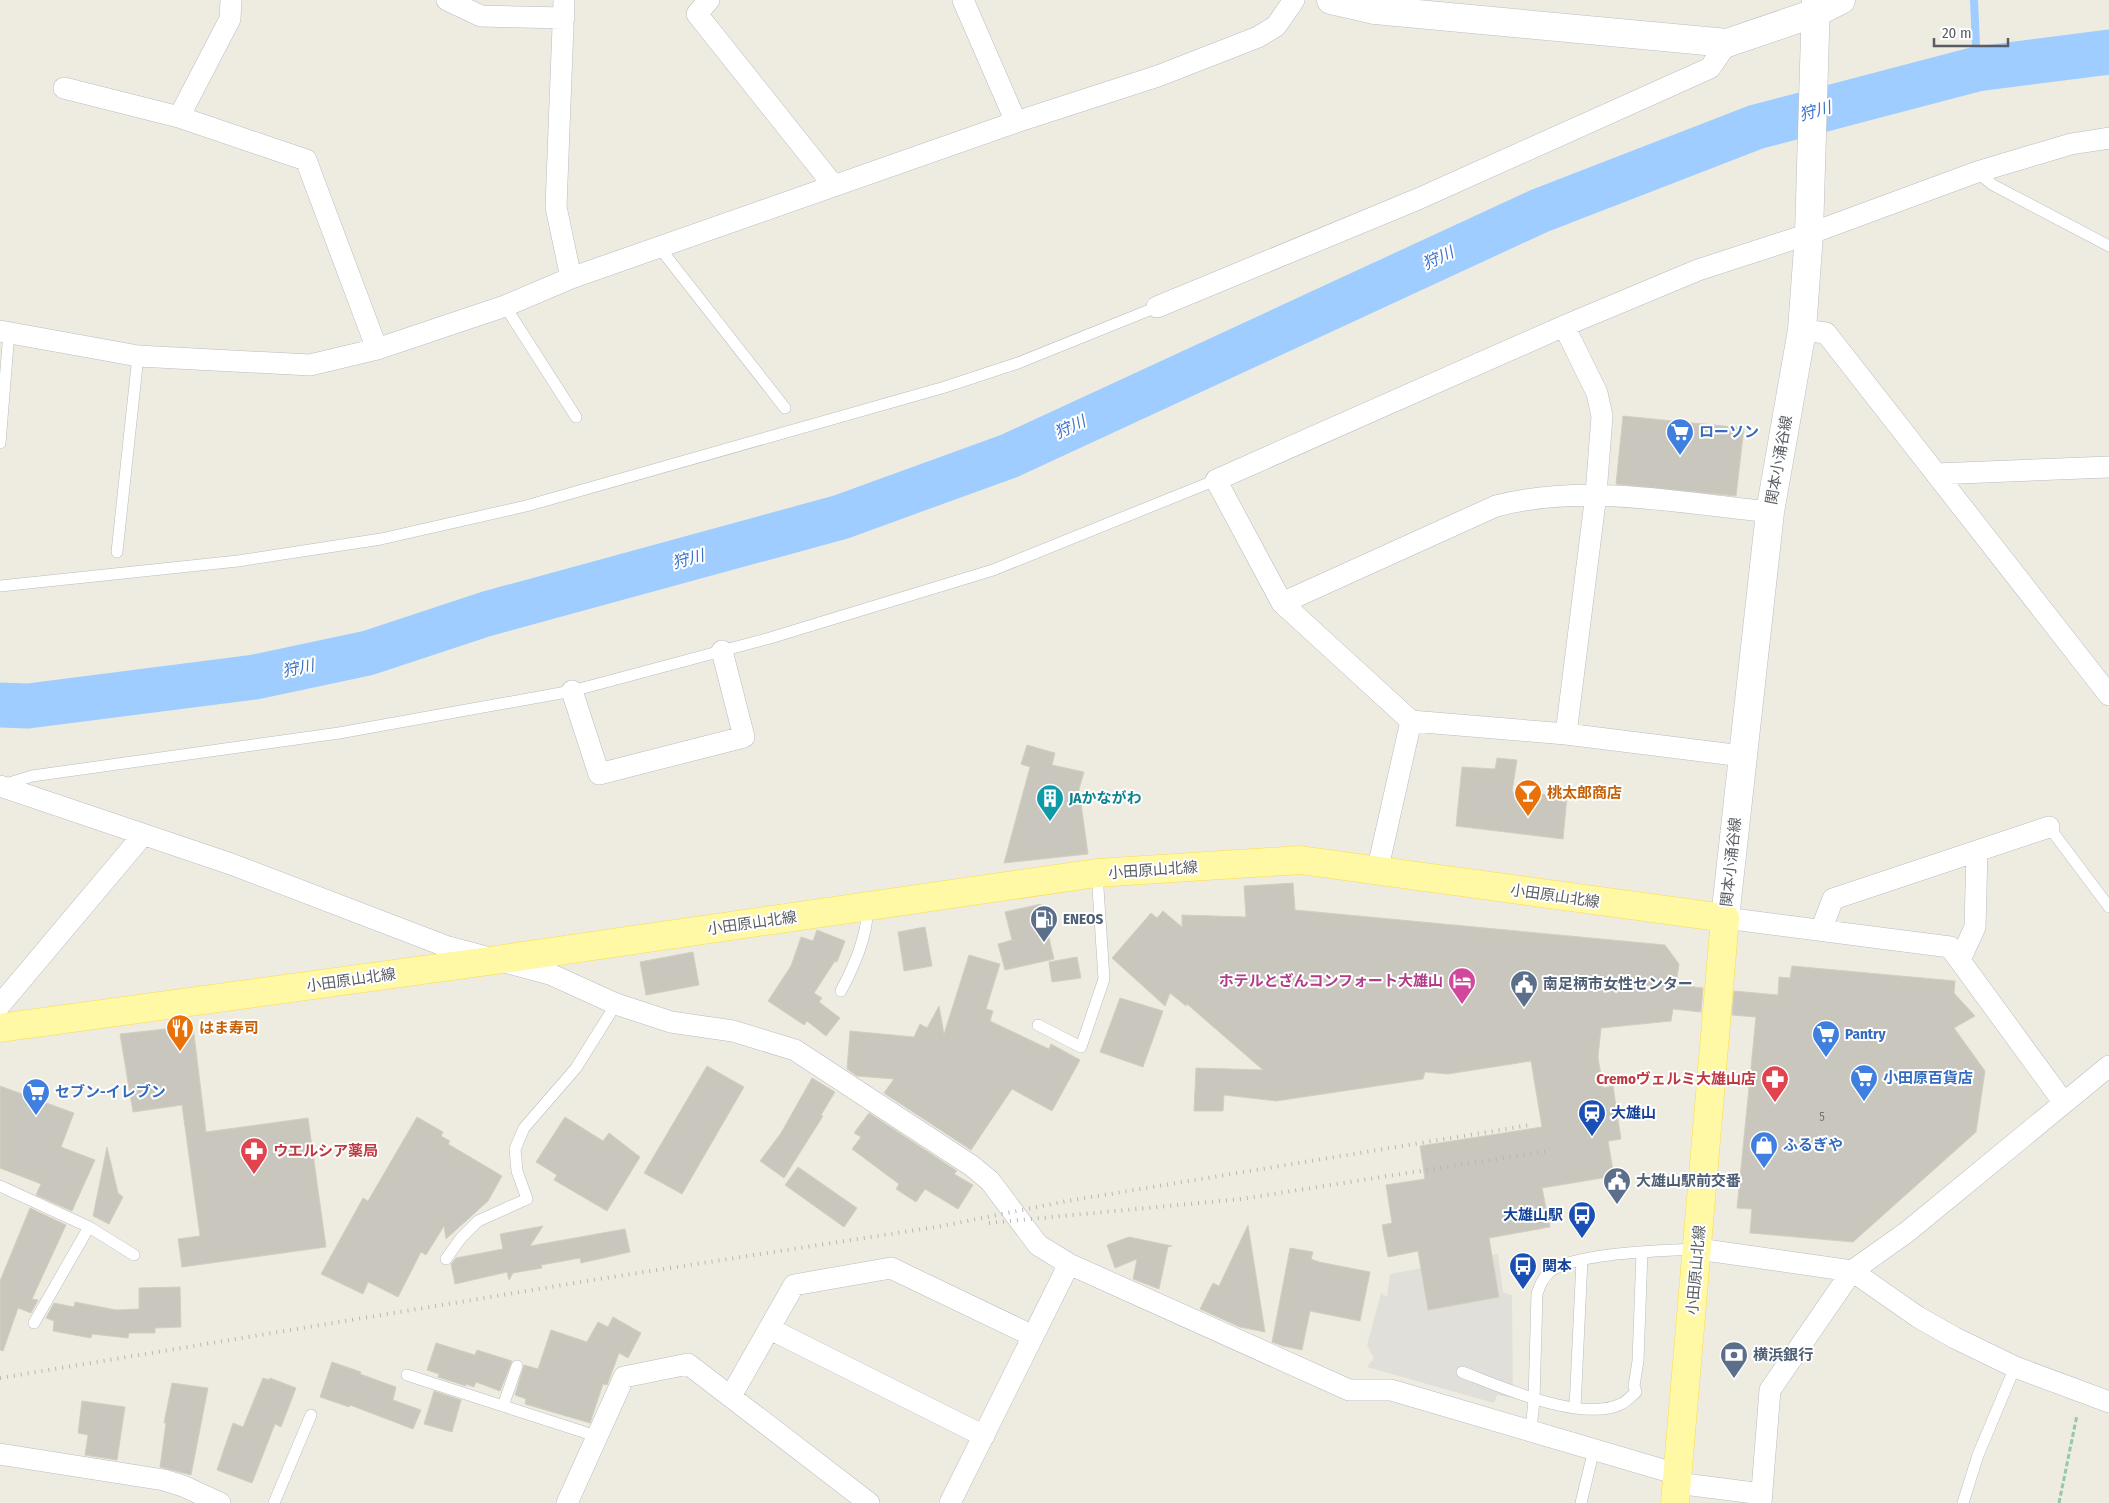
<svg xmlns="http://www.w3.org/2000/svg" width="2109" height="1503" font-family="'Fira Sans Condensed','Noto Sans JP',sans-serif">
<rect width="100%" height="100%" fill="#eeece1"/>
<path fill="#e1dfd9" d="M 1498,1254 L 1503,1292 L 1512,1295 L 1513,1398 L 1497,1395 L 1494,1403 L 1367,1367 L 1374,1358 L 1367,1345 L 1381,1293 L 1387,1297 L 1390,1274 Z"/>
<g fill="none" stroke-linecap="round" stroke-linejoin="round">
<path stroke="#a0cdff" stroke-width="8" d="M 1974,0 L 1977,69"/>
<path stroke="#a0cdff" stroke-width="45" d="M 0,705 L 28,706 L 255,677 L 368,653 L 486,614 L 841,517 L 1009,456 L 1539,211 L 1756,127 L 1977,69 L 2109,52"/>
</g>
<path fill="#c9c6be" stroke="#d3cfbf" d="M 1623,416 L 1744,428 L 1736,496 L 1616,484 Z
M 1027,745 L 1055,753 L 1052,765 L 1084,772 L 1079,789 L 1088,854 L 1004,863 L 1030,767 L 1021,764 Z
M 1497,758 L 1517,760 L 1512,792 L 1567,796 L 1563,839 L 1456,826 L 1462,767 L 1495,769 Z
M 1293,883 L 1295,910 L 1665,945 L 1679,964 L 1676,985 L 1703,988 L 1701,1012 L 1673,1009 L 1671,1021 L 1601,1028 L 1598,1057 L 1603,1088 L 1613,1086 L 1621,1139 L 1608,1141 L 1614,1176 L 1542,1188 L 1550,1227 L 1489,1238 L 1499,1297 L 1428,1310 L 1418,1251 L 1388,1257 L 1382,1225 L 1392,1223 L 1386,1185 L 1425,1179 L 1420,1146 L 1542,1127 L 1531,1061 L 1448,1074 L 1425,1072 L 1423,1079 L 1276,1101 L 1224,1095 L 1223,1111 L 1194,1111 L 1196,1068 L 1263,1070 L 1187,1004 L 1186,1006 L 1170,993 L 1165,1006 L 1112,958 L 1151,913 L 1157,918 L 1163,911 L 1182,927 L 1182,915 L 1246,917 L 1244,886 Z
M 1041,904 L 1054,959 L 1005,970 L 998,944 L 1012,940 L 1005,912 Z
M 925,927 L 932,966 L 904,971 L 898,932 Z
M 817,930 L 845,941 L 837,962 L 835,961 L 814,993 L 822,998 L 819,1002 L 840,1018 L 826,1036 L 807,1021 L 804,1025 L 768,1001 L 791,966 L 801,937 L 813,941 Z
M 693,952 L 699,985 L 646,995 L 640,962 Z
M 969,955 L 1000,964 L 986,1009 L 993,1011 L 990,1021 L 1049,1049 L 1051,1044 L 1080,1060 L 1052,1111 L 1012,1089 L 971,1150 L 884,1093 L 894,1079 L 857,1076 L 847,1069 L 850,1031 L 914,1037 L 920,1024 L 927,1028 L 939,1006 L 944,1034 Z
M 1077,957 L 1081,978 L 1052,982 L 1049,962 Z
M 1792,966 L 1955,981 L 1954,993 L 1975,1016 L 1954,1028 L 1985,1071 L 1976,1132 L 1853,1242 L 1750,1233 L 1752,1209 L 1737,1208 L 1756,1017 L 1732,1015 L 1734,991 L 1778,995 L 1779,977 L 1790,978 Z
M 1120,998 L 1163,1011 L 1143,1067 L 1100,1052 Z
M 193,1026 L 206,1132 L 308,1118 L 326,1247 L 182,1267 L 178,1239 L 200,1236 L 182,1105 L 133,1112 L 120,1034 Z
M 707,1066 L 744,1087 L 682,1194 L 644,1173 Z
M 812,1078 L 835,1092 L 821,1115 L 823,1116 L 784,1178 L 760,1161 L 781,1133 Z
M 0,1086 L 74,1113 L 61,1147 L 95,1160 L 72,1211 L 36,1195 L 41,1184 L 0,1168 Z
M 869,1113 L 957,1171 L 954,1174 L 973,1185 L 958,1209 L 925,1189 L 916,1202 L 896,1189 L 899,1184 L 852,1149 L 861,1137 L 854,1133 Z
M 417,1117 L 443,1132 L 441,1136 L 450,1141 L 448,1144 L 502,1176 L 488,1201 L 446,1239 L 444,1226 L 426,1255 L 421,1252 L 398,1297 L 368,1282 L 363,1294 L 321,1274 L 363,1198 L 368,1201 Z
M 565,1117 L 603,1141 L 609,1133 L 640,1157 L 607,1211 L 554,1180 L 557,1175 L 536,1162 Z
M 107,1147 L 118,1193 L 123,1197 L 109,1224 L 93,1216 Z
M 798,1167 L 857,1208 L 844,1227 L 785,1185 Z
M 30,1208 L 66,1225 L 32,1299 L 38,1300 L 31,1313 L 18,1308 L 3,1351 L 0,1350 L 0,1281 Z
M 1248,1225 L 1265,1332 L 1240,1327 L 1200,1309 L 1213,1283 L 1219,1286 Z
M 543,1226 L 530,1246 L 625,1229 L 630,1252 L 581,1263 L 580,1258 L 541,1265 L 542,1268 L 513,1273 L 509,1280 L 507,1272 L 455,1284 L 451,1264 L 456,1258 L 503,1249 L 500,1234 Z
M 1129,1237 L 1172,1246 L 1168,1247 L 1159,1289 L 1133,1279 L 1137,1259 L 1115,1268 L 1107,1245 Z
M 1290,1248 L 1313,1252 L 1311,1259 L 1319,1262 L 1370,1272 L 1360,1321 L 1310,1311 L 1302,1350 L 1283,1346 L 1272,1342 Z
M 180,1287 L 181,1327 L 155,1328 L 155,1333 L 129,1333 L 128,1338 L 92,1334 L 91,1338 L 53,1331 L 54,1321 L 46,1318 L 54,1303 L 74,1307 L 75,1302 L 116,1310 L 139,1309 L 139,1288 Z
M 613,1317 L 641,1333 L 628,1358 L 619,1353 L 607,1385 L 603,1384 L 590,1423 L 525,1404 L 526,1399 L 515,1395 L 524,1365 L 538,1369 L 551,1330 L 587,1342 L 598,1322 L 608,1327 Z
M 436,1343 L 475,1355 L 477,1350 L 512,1361 L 500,1391 L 476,1382 L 474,1387 L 466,1384 L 466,1386 L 438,1377 L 439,1374 L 427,1370 Z
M 332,1362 L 361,1372 L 360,1374 L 396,1387 L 393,1400 L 421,1410 L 413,1429 L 350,1405 L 349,1407 L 320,1397 Z
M 263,1378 L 269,1380 L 270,1378 L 296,1388 L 281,1427 L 275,1424 L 252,1483 L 217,1470 L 233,1423 L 243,1427 Z
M 172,1383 L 208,1388 L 191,1475 L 160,1467 L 166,1423 L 164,1423 Z
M 434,1391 L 461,1400 L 452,1432 L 424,1424 Z
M 82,1401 L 125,1407 L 117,1460 L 85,1455 L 88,1435 L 78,1433 Z"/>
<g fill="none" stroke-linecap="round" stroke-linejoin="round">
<g stroke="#b9bbc1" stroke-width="12">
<path id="lane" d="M 1977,172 L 1993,185 L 2109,246
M 659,247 L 785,408
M 505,306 L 576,417
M 0,443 L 9,332
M 117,552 L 138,356
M 0,586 L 238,561 L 381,539 L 526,506 L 945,387 L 1018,363 L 1157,307
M 3,785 L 32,776 L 339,733 L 572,691 L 770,638 L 993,570 L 1216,480
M 2049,827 L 2109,907
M 841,991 C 855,964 867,937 868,906
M 1038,1025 L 1081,1047 L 1104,979 L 1097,873
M 0,1186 L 89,1227 L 134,1255
M 446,1259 L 461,1238 L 478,1221 L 527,1199 L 517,1171 L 515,1149 L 524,1128 L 576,1068 L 616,1004
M 34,1323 L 89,1227
M 1462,1372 C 1501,1387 1582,1423 1621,1404 C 1626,1402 1631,1396 1636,1392 L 1634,1386 L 1638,1361 L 1642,1252
M 407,1375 L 596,1436
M 503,1406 L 517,1366
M 1575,1408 L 1582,1260
M 1531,1431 L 1534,1400 L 1537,1294 C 1540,1285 1543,1277 1551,1271 C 1578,1252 1663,1251 1697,1249
M 274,1503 L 311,1415
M 1581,1503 L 1594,1449
M 1963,1503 L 1978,1455 L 2015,1367"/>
</g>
<g stroke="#b9bbc1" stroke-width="22">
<path id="street" d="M 447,0 L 481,16 L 564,18
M 564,0 L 556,207 L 571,278
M 709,0 L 697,14 L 834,186
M 963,0 L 1016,122
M 64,88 L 179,117 L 306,160 L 377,349
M 179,117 L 230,19 L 231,0
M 1157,307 L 1418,199 L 1710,68 L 1727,43
M 1564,326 L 1597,393 L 1602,416 L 1596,494 L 1566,734
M 1802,330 L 1826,333 L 2109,695
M 0,331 L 138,356 L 310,365 L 377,349 L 505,306 L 571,278 L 1016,122 L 1158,76 L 1258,37 L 1276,26 L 1294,0
M 1936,474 L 2109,467
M 1282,603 L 1496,506 C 1585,483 1679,503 1770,512
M 572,691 L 599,774 L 744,737 L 722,651
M 1742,756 L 1566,734 L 1411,721 L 1282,603 L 1216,480 L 1564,326 L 1698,270 L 1809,234 L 1977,172 L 2071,144 L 2109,138
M 0,786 L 231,864 L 448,947 L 550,974 L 616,1004 L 671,1022 L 733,1031 L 795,1050 L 972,1166 L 990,1181 L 1038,1245 L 1069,1264 L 1349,1390 L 1391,1390 L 1677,1474
M 1377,872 L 1411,721
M 1725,918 L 1950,947 L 2064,1103
M 1821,930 L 1833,899 L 2049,827
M 1960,960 L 1975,927 L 1977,851
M 0,1005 L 143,835
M 1698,1249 L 1852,1271 L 1918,1317 L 1955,1338 L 2015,1367 L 2109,1402
M 770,1329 L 984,1436
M 731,1396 L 794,1285 L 891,1268 L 1033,1336
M 0,1454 L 164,1480 L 183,1486 L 220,1503
M 1676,1483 L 1762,1494
M 567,1503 L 624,1377 L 688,1364 L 869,1503
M 950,1503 L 1069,1264
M 1761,1503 L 1770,1390 L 1852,1271 L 1907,1232 L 2109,1066"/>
</g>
<g stroke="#babdc4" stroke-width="29">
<path id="secondary" d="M 1331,0 L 1375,10 L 1727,43 L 1815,13 L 1841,0
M 1725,918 L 1770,512 L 1802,330 L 1809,234 L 1816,0"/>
</g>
<g stroke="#fddb4b" stroke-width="29">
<path id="primary" d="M 0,1028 L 496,960 L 1097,873 L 1300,860 L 1725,918 L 1675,1503"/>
</g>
<path stroke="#93c9a8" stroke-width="3" stroke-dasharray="5 2.5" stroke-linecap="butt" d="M 2059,1503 L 2077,1415"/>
<use href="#lane" stroke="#fff" stroke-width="11"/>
<use href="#street" stroke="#fff" stroke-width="21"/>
<use href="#secondary" stroke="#fff" stroke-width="28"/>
<use href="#primary" stroke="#fff8a5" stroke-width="28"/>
<path stroke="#b5b6b6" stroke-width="4" stroke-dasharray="1 6" stroke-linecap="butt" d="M 989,1223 L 1241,1199 L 1548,1151
M 0,1378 L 605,1278 L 942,1226 L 1067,1201 L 1530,1125"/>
</g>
<defs>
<g id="supermarket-pin" transform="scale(1.4375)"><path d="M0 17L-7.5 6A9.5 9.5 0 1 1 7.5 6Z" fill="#3f7fe0" stroke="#fff"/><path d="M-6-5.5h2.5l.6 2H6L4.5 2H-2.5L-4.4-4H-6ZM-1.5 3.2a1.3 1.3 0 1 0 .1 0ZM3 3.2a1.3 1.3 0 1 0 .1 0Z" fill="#fff"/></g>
<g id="bar-pin" transform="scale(1.4375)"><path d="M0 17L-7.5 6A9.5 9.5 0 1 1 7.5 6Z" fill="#e8710a" stroke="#fff"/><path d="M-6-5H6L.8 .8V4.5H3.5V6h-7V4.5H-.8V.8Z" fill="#fff"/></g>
<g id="building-pin" transform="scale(1.4375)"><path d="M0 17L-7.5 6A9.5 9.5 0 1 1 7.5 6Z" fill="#0f9aa8" stroke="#fff"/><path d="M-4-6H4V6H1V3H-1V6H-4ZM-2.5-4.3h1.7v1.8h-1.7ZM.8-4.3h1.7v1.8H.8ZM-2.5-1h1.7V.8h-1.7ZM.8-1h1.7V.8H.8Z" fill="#fff"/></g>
<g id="fuel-pin" transform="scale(1.4375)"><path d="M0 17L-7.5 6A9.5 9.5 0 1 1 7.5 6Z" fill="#5c6f8a" stroke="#fff"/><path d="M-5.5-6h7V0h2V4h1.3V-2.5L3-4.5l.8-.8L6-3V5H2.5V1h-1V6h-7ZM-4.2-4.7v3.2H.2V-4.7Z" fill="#fff"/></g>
<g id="hotel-pin" transform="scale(1.4375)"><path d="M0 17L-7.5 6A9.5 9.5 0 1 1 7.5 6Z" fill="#d1479c" stroke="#fff"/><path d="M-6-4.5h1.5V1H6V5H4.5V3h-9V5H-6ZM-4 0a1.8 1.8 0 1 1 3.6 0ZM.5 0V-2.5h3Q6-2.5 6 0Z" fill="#fff"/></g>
<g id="civic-pin" transform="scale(1.4375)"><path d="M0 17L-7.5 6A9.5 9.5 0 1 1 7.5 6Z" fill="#5c6f8a" stroke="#fff"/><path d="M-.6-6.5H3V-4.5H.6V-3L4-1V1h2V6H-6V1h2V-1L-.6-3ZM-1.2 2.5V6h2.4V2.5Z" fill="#fff"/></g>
<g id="restaurant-pin" transform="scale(1.4375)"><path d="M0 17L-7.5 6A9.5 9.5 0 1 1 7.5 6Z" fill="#e8710a" stroke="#fff"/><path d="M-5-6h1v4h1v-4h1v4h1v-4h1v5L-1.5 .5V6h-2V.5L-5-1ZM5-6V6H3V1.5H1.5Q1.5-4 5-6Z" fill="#fff"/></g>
<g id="pharmacy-pin" transform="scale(1.4375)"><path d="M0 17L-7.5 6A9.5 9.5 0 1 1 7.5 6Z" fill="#e0444e" stroke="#fff"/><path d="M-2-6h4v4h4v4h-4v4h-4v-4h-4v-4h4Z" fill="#fff"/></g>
<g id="station-pin" transform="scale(1.4375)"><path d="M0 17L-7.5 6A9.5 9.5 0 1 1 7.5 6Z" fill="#1a4fb4" stroke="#fff"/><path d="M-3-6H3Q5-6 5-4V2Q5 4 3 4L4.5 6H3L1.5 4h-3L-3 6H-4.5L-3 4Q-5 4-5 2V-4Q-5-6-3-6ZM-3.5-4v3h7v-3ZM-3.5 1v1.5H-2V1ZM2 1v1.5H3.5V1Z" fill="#fff"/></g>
<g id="shop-pin" transform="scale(1.4375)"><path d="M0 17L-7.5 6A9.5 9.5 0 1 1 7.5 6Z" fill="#3f7fe0" stroke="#fff"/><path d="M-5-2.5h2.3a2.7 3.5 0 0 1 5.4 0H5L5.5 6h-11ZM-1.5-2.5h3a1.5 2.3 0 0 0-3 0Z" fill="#fff"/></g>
<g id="bus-pin" transform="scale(1.4375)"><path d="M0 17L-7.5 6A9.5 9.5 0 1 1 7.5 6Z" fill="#1a4fb4" stroke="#fff"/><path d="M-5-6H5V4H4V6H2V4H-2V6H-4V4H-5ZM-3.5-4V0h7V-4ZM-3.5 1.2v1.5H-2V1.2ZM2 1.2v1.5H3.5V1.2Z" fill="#fff"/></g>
<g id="bank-pin" transform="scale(1.4375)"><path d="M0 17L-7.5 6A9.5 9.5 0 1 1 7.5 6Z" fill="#5c6f8a" stroke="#fff"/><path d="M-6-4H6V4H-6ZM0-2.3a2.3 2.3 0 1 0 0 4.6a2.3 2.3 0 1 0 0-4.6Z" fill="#fff"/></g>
</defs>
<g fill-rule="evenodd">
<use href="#supermarket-pin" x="1680" y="432"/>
<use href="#bar-pin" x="1528" y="793"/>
<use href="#building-pin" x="1050" y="798"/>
<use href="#fuel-pin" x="1044" y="919"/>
<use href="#hotel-pin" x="1462" y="981"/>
<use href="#civic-pin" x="1524" y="984"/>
<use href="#restaurant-pin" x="180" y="1028"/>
<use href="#supermarket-pin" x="1826" y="1034"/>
<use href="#supermarket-pin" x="1864" y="1078"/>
<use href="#pharmacy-pin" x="1775" y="1079"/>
<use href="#supermarket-pin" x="36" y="1092"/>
<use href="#station-pin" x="1592" y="1113"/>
<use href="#shop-pin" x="1764" y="1145"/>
<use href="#pharmacy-pin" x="254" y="1151"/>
<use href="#civic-pin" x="1617" y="1181"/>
<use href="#bus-pin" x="1582" y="1215"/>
<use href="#bus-pin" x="1523" y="1266"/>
<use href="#bank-pin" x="1734" y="1355"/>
</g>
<g text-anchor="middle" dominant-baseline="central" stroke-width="4" stroke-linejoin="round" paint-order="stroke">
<g font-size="12" fill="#75777a">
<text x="1822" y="1117">5</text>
</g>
<g font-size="15" font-weight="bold" fill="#366cbe" stroke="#fff" text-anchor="start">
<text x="1699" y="432">ローソン</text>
<text x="1845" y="1034">Pantry</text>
<text x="1883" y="1078">小田原百貨店</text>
<text x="55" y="1092">セブン-イレブン</text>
<text x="1783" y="1145">ふるぎや</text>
</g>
<g font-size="15" fill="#595d63" stroke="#fff">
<text transform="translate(1779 460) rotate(-80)">関本小涌谷線</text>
<text transform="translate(1731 862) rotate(-84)">関本小涌谷線</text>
<text transform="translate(1153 870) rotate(-4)">小田原山北線</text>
<text transform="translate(1555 896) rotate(8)">小田原山北線</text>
<text transform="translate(752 923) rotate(-8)">小田原山北線</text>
<text transform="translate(351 980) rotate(-8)">小田原山北線</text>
<text transform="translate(1696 1270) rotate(-85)">小田原山北線</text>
</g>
<g font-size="15" font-weight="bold" fill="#c56008" stroke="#fff" text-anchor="start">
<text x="1547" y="793">桃太郎商店</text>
<text x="199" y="1028">はま寿司</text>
</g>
<g font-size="15" font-weight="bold" fill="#0d838f" stroke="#fff" text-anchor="start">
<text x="1069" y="798">JAかながわ</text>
</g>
<g font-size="15" font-weight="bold" fill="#4e5e75" stroke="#fff" text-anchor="start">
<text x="1063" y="919">ENEOS</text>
<text x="1543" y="984">南足柄市女性センター</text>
<text x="1636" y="1181">大雄山駅前交番</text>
<text x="1753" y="1355">横浜銀行</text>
</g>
<g font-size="15" font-weight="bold" fill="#b23c85" stroke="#fff" text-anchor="end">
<text x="1443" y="981">ホテルとざんコンフォート大雄山</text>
</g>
<g font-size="15" font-weight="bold" fill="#be3a42" stroke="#fff" text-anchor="end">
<text x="1756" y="1079">Cremoヴェルミ大雄山店</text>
<text x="273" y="1151" text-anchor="start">ウエルシア薬局</text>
</g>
<g font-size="15" font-weight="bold" fill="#164399" stroke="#fff" text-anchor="start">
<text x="1611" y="1113">大雄山</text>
<text x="1563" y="1215" text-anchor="end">大雄山駅</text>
<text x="1542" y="1266">関本</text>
</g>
<g font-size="16" font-style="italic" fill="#3973cc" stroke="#fff">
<text transform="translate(1815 111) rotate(-15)">狩川</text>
<text transform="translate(1438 258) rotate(-25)">狩川</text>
<text transform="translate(1070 427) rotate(-25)">狩川</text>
<text transform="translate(688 559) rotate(-15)">狩川</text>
<text transform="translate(298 668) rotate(-12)">狩川</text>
</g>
</g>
<path d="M1934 38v8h74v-8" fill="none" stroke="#595d63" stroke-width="2.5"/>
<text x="1942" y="38" font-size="15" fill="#595d63" stroke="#ffffff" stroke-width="4" paint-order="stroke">20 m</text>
</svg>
